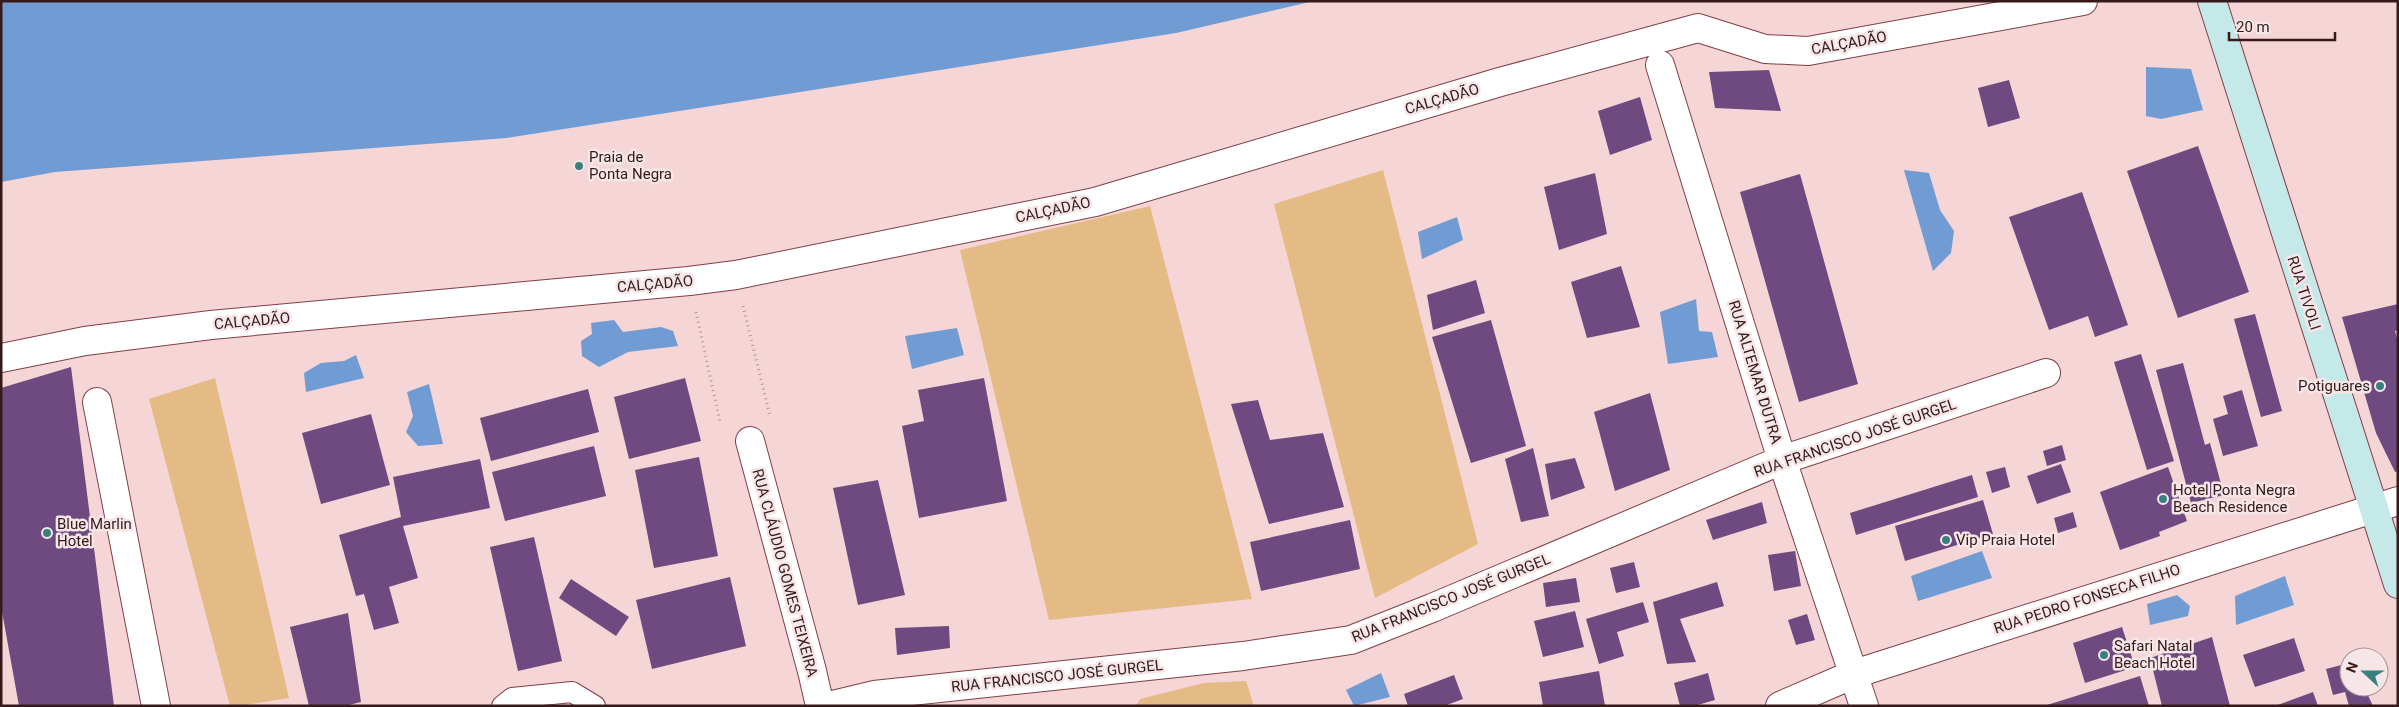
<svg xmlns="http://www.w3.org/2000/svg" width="2399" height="707" font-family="Roboto,sans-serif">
<rect width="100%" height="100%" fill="#f5d5d6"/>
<path fill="#e4bb84" d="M 1383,170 L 1478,544 L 1375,598 L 1274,204 Z
M 1150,206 L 1252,599 L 1049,620 L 960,250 Z
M 215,378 L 289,698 L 238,706 L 230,706 L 149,399 Z
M 1246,681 L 1254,706 L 1136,706 L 1140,699 L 1204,683 Z"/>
<path fill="#709cd3" d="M 1,1 L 1314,1 L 1176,33 L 507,138 L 55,172 L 1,182 Z
M 2146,67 L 2191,69 L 2203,110 L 2161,119 L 2146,116 Z
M 1904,170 L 1929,173 L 1940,210 L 1954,231 L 1951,253 L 1933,271 Z
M 1457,217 L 1463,240 L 1422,259 L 1418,232 Z
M 1696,299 L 1699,331 L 1712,332 L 1718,357 L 1668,364 L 1660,312 Z
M 614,320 L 623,332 L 661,327 L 673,331 L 678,346 L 628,352 L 599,367 L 582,356 L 581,341 L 592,334 L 591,323 Z
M 957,328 L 964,355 L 912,369 L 905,336 Z
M 356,355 L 364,378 L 306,392 L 304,373 L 321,363 L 344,361 Z
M 429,384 L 443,444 L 418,446 L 406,432 L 413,416 L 407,392 Z
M 1982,551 L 1992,578 L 1918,601 L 1911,576 Z
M 2285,576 L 2294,605 L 2236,625 L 2235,596 Z
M 2177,595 L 2190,606 L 2188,616 L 2150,625 L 2147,604 Z
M 1381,673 L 1390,697 L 1354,706 L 1346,690 Z"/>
<path fill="#6f4a80" d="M 1769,70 L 1781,111 L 1715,108 L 1709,72 Z
M 2009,80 L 2020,118 L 1988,127 L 1978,88 Z
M 1640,97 L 1652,140 L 1610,155 L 1598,111 Z
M 2198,146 L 2249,292 L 2178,318 L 2127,171 Z
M 1595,173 L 1607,234 L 1559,250 L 1544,187 Z
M 1800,174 L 1858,384 L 1799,402 L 1740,192 Z
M 2082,192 L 2128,325 L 2095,337 L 2088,316 L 2049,330 L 2009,217 Z
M 1621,266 L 1640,327 L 1587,338 L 1571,282 Z
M 1476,280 L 1485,313 L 1433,330 L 1427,295 Z
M 2398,304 L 2398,330 L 2395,331 L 2398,342 L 2398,471 L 2395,472 L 2376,433 L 2342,317 Z
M 2255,314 L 2282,411 L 2261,417 L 2234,319 Z
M 1491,320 L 1526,446 L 1471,463 L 1432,337 Z
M 2141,354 L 2174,461 L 2147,470 L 2114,362 Z
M 2183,363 L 2205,445 L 2210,443 L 2224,495 L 2191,503 L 2156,370 Z
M 71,367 L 114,706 L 19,706 L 1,606 L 1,388 Z
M 685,378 L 701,441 L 629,459 L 614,397 Z
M 984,378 L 1007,501 L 919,518 L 902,426 L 924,421 L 918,390 Z
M 588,389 L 599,432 L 491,461 L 480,418 Z
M 2242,390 L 2258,446 L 2223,456 L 2213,419 L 2228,414 L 2223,396 Z
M 1650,393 L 1670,470 L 1615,491 L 1594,412 Z
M 1258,400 L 1270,440 L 1323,433 L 1344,507 L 1269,524 L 1231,404 Z
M 371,414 L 390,485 L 321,504 L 302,433 Z
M 2062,445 L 2066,460 L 2047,466 L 2043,451 Z
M 594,446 L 606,496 L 505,521 L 492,472 Z
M 1533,448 L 1549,516 L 1521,522 L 1505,459 Z
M 699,457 L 718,556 L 654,568 L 635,470 Z
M 1575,458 L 1585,488 L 1551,500 L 1545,464 Z
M 480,459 L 490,508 L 403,526 L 418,578 L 389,587 L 399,623 L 374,630 L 364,594 L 356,596 L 339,535 L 401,517 L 393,477 Z
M 2061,464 L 2071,492 L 2037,504 L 2027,476 Z
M 2005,467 L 2010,487 L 1992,493 L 1986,472 Z
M 2168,467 L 2187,521 L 2159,532 L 2160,536 L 2120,550 L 2100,492 Z
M 1972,475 L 1978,497 L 1856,535 L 1850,513 Z
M 878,480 L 905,595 L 858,605 L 833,488 Z
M 1983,500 L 1993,534 L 1905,561 L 1895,526 Z
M 1762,502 L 1767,523 L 1713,540 L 1706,520 Z
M 2073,512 L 2077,527 L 2058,533 L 2054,518 Z
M 1350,520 L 1360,569 L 1261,591 L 1250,542 Z
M 534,537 L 562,661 L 518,671 L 490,547 Z
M 1795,551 L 1801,586 L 1774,591 L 1768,555 Z
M 1634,562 L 1640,587 L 1616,593 L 1610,568 Z
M 730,577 L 746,646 L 652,669 L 636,600 Z
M 1576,578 L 1580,602 L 1546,607 L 1543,583 Z
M 571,579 L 629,617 L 616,636 L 559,598 Z
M 1717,582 L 1724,606 L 1680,619 L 1696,662 L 1667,664 L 1653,602 Z
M 1643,602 L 1649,622 L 1617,632 L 1624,656 L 1599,664 L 1586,619 Z
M 1575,611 L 1584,647 L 1543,657 L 1534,621 Z
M 348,613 L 361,702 L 345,706 L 309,706 L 290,627 Z
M 1807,614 L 1815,640 L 1796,645 L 1788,620 Z
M 949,626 L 950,648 L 897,655 L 895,628 Z
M 2122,627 L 2135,667 L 2085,683 L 2073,643 Z
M 2212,637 L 2230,706 L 2162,706 L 2150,658 Z
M 2294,638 L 2305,671 L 2255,687 L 2243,655 Z
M 2349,663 L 2349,687 L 2364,687 L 2373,706 L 2349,706 L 2345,692 L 2333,695 L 2326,669 Z
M 1599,671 L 1605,706 L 1543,706 L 1539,682 Z
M 1708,673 L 1715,700 L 1694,706 L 1680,706 L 1674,683 Z
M 1454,675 L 1463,699 L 1444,706 L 1408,706 L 1404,694 Z
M 2140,676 L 2149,706 L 2047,706 L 2047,705 Z
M 2313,692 L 2318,706 L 2275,706 Z"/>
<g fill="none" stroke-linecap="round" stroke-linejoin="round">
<g stroke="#803f46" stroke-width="22">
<path id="lane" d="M 502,706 L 512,698 L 572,692 L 595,706"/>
</g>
<g stroke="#803f46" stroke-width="30">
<path id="street" d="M 1660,65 L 1782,460 L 1864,706
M 1,358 L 85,341 L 211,325 L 689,281 L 736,275 L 1095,202 L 1500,82 L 1698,28 L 1765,49 L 1808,51 L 2083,1
M 97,402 L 156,706
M 750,441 L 812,671 L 820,706
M 828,706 L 874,695 L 1243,656 L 1351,640 L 1432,608 L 1782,460 L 2046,373
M 1780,706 L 1854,674 L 2398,501"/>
</g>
<g stroke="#803f46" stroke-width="30">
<path id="secondary" d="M 2212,1 L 2398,584"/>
</g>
<path stroke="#b49697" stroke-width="3" stroke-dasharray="1 4" stroke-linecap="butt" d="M 743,306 L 770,416
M 696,312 L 720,422"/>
<use href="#lane" stroke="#fff" stroke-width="20"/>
<use href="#street" stroke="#fff" stroke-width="28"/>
<use href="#secondary" stroke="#c5e9e9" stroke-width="28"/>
</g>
<g fill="#37807f" stroke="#f7e6e7" stroke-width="2">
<circle cx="579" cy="166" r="5"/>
<circle cx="2380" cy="386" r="5"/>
<circle cx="2163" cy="499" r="5"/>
<circle cx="47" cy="533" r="5"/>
<circle cx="1946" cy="540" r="5"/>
<circle cx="2104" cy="655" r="5"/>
</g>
<g text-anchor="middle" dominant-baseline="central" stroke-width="5" stroke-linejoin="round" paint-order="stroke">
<g font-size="15" fill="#35191b" stroke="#f7e6e7">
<text transform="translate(1849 43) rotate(-10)">CALÇADÃO</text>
<text transform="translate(1442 99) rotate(-16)">CALÇADÃO</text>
<text transform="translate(1053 210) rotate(-12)">CALÇADÃO</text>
<text transform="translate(655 284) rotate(-5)">CALÇADÃO</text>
<text transform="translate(2304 293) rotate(72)">RUA TIVOLI</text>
<text transform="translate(252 321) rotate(-5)">CALÇADÃO</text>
<text transform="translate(1755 372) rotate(73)">RUA ALTEMAR DUTRA</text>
<text transform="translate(1855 438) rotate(-19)">RUA FRANCISCO JOSÉ GURGEL</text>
<text transform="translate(785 573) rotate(75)">RUA CLÁUDIO GOMES TEIXEIRA</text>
<text transform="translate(1451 598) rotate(-22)">RUA FRANCISCO JOSÉ GURGEL</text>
<text transform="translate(2087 599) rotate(-18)">RUA PEDRO FONSECA FILHO</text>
<text transform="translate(1057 676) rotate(-6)">RUA FRANCISCO JOSÉ GURGEL</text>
</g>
<g font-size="15" fill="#35191b" stroke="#f7e6e7" text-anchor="start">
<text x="589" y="157">Praia de<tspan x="589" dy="17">Ponta Negra</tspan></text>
<text x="2370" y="386" text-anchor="end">Potiguares</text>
<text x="2173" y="490">Hotel Ponta Negra<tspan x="2173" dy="17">Beach Residence</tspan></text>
<text x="57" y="524">Blue Marlin<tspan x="57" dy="17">Hotel</tspan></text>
<text x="1956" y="540">Vip Praia Hotel</text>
<text x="2114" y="646">Safari Natal<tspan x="2114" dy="17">Beach Hotel</tspan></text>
</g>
</g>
<rect width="2399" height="707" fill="none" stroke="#35191b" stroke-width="5"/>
<g transform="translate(2364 672) rotate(291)"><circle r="24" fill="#f7e6e7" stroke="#a99495"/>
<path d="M0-4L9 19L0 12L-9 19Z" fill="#37807f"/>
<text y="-8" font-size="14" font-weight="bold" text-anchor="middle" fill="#35191b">N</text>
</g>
<path d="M2229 32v8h106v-8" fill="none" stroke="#35191b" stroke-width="2.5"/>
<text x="2236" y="32" font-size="15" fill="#35191b" stroke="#f7e6e7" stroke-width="4" paint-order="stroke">20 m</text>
</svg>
